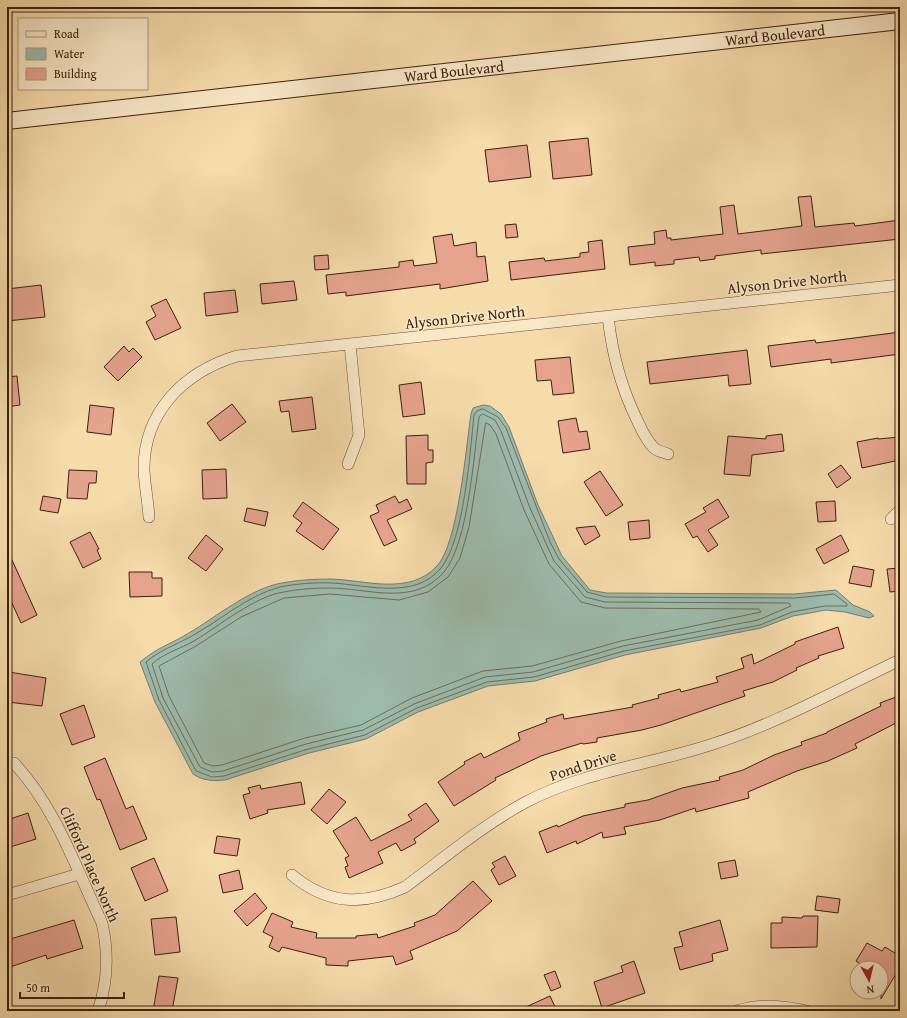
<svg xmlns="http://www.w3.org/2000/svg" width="907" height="1018" font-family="'Gentium Book Plus',serif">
<rect width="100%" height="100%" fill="#f6dbab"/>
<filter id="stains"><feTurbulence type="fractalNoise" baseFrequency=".005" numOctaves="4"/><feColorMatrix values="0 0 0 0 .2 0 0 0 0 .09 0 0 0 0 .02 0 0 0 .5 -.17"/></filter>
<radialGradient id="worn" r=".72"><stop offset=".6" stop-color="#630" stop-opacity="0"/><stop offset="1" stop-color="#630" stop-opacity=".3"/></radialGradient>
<path fill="#9dbbac" stroke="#767d6c" d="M 483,405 L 490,406 L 501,414 L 509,427 L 538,505 L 562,556 L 590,590 L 606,593 L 795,594 L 836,590 L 853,605 L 870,612 L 874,616 L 869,618 L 845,612 L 826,610 L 793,616 L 761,628 L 625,655 L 535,681 L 488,686 L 418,712 L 366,739 L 309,753 L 225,780 C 212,781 204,781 193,774 L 155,702 L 140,662 C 158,647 171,644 189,633 C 216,617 251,588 282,583 C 297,580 315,579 330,579 C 366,580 409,596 437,566 C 458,544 466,448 471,414 L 473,408 Z"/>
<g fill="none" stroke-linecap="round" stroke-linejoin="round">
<path stroke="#6c6e5c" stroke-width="1" d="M 483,409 L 498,417 L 506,428 L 550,542 L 559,559 L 587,592 L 606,597 L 795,598 L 834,594 L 847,604 L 847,606 L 825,606 L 792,612 L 760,625 L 624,651 L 534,677 L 487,682 L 417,708 L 365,735 L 308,749 L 224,776 L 212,777 L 196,771 L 159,700 L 146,662 C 159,651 175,645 190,637 C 220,621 246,596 280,587 C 295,584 316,582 332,583 C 367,585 415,600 441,568 C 464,540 470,453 474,415 L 477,411 Z
M 483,414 L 495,420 L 501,431 L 530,508 L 554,561 L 585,597 L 605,602 L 789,603 L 791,606 L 758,620 L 623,646 L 533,672 L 485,677 L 414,704 L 363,730 L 306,744 L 223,771 L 212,772 L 200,767 L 163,698 L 152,664 C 164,653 180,649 194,641 C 219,626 255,596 284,592 C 298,589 315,588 329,588 C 368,588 414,607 444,572 C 468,543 474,455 479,417 Z
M 486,423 L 490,425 L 496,434 L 524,510 L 549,564 L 581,602 L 605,608 L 759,609 L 761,612 L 621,641 L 532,666 L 483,671 L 412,698 L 361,725 L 305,738 L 222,765 L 213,766 L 204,763 L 169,696 L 159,666 L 196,646 L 241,617 L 284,598 L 330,594 L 399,600 L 428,592 L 448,577 L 460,558 L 469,527 Z"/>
</g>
<path fill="#e5a38e" stroke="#3c210b" d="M 588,138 L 592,175 L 553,179 L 549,142 Z
M 527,145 L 531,177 L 489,182 L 485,150 Z
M 811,196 L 815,227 L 854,223 L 855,226 L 900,220 L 900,239 L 761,254 L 761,250 L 715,256 L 715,259 L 700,261 L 699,257 L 674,260 L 674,264 L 655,266 L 655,262 L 630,265 L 628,247 L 655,244 L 654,232 L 666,230 L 667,238 L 671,238 L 671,240 L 723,234 L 720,207 L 734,205 L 738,234 L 802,226 L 798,197 Z
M 516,224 L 518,237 L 506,238 L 505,225 Z
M 452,234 L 454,246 L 476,242 L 477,257 L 485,256 L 488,281 L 440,289 L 440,284 L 346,296 L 346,292 L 328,294 L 326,275 L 399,267 L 399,262 L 413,260 L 414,266 L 437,263 L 433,237 Z
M 602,240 L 605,269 L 511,280 L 509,262 L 544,258 L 545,261 L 580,257 L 580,253 L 589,252 L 588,242 Z
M 328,255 L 329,269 L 315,270 L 314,256 Z
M 294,281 L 297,300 L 262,304 L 260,284 Z
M 41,285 L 45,317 L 7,321 L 7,289 Z
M 235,290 L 238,312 L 206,316 L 204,293 Z
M 166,299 L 181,328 L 155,340 L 146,322 L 156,316 L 151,306 Z
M 900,332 L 900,354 L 831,363 L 831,359 L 771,367 L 768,346 L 815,340 L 816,343 Z
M 124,346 L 129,352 L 133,348 L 142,357 L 118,381 L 104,367 Z
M 747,350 L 751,384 L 729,386 L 728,375 L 650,384 L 647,362 Z
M 570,357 L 574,393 L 553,395 L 551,380 L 537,381 L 535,360 Z
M 17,376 L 20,405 L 7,407 L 7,377 Z
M 421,382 L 425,414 L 403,417 L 399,385 Z
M 312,397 L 316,429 L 292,432 L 289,411 L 281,412 L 279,401 Z
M 232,404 L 246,422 L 220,441 L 207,423 Z
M 90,405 L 114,408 L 111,435 L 87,432 Z
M 576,418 L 579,432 L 587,431 L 590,449 L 563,453 L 558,421 Z
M 782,434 L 784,451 L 752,455 L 750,476 L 724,474 L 728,436 L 766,439 L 766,436 Z
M 428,435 L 428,450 L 433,450 L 433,462 L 426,463 L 426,484 L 407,484 L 406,436 Z
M 900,437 L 900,460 L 862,468 L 857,442 L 878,438 L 878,439 Z
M 841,465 L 851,478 L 837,488 L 828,474 Z
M 226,469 L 227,498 L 203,499 L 202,470 Z
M 69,470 L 97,471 L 96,483 L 89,483 L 87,499 L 67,498 Z
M 600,471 L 623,505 L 606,516 L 584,482 Z
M 43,496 L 61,499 L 58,513 L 40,510 Z
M 395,496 L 399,503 L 407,499 L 412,509 L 387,520 L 397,540 L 384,546 L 370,516 L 379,512 L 376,505 Z
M 718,499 L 729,517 L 708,530 L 718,545 L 708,552 L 697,536 L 693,538 L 685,524 L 706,512 L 703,508 Z
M 835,501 L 836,521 L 818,522 L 816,502 Z
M 303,502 L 339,529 L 323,550 L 296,531 L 302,523 L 293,516 Z
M 247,508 L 268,512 L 265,526 L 244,521 Z
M 649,520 L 650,538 L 630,540 L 628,522 Z
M 595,526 L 600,536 L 585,545 L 576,528 Z
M 90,532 L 99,549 L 97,550 L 101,559 L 83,568 L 70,542 Z
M 206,535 L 223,549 L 206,571 L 188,558 Z
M 841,535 L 849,551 L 824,564 L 816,549 Z
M 7,549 L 37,615 L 21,623 L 7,592 Z
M 853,566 L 874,570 L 871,587 L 849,583 Z
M 900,568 L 900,591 L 890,592 L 887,569 Z
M 129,572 L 152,572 L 152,578 L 162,578 L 162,596 L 130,597 Z
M 838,627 L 844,648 L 818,656 L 819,658 L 796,668 L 797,670 L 773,682 L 743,691 L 745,696 L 661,725 L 642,730 L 597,738 L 597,742 L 583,744 L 582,743 L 541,756 L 495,778 L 496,780 L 454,806 L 438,782 L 465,764 L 464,762 L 481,753 L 484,758 L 520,740 L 518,733 L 547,722 L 546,719 L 563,714 L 564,719 L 633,707 L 632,705 L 659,698 L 658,695 L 680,689 L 681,692 L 718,682 L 716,677 L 744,668 L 741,658 L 752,654 L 754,664 L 795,644 L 795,642 Z
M 9,672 L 46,678 L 42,706 L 7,702 Z
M 896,697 L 900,706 L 900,721 L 855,744 L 857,748 L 828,761 L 797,771 L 748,792 L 749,798 L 696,812 L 695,808 L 660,820 L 624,827 L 626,834 L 603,838 L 602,832 L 577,844 L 576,841 L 547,853 L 539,832 L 557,825 L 558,827 L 583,816 L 625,807 L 625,804 L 648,800 L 682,788 L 720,780 L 719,777 L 743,770 L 774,755 L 802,745 L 801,742 L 827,733 L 827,732 L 881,706 L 880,703 Z
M 84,705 L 95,737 L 72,745 L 60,714 Z
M 105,758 L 126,809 L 133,806 L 147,839 L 120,850 L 100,799 L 97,800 L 84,767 Z
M 301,782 L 305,804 L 267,810 L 268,813 L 250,819 L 243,795 L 250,793 L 248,788 L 260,785 L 261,789 Z
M 329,789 L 346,802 L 327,824 L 311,810 Z
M 426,803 L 439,821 L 414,839 L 416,843 L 401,851 L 396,843 L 378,852 L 383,863 L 349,878 L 345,867 L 348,866 L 345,858 L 349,856 L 333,831 L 356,817 L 371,841 L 412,820 L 408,815 Z
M 28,813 L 36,839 L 7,848 L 7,820 Z
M 217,836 L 240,839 L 237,856 L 214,853 Z
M 505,856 L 516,876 L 499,885 L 491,870 L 495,867 L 492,863 Z
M 154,858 L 168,891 L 145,901 L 131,868 Z
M 735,860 L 738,876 L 721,879 L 718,863 Z
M 239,870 L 243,889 L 223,893 L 219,875 Z
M 473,881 L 492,901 L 457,931 L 410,951 L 413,959 L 396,965 L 393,956 L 348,961 L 348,966 L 326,965 L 326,958 L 282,947 L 279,952 L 269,947 L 273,937 L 263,932 L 272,913 L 293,922 L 291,927 L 317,933 L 316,938 L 356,938 L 356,936 L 377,934 L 378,938 L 415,926 L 414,923 L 435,915 Z
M 255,893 L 267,908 L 247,926 L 234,911 Z
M 817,896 L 840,899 L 838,913 L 815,910 Z
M 803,916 L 818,916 L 817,947 L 771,948 L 771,923 L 782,923 L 782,917 L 802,918 Z
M 176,917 L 180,952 L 155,955 L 151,919 Z
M 74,920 L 83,948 L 47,959 L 46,955 L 7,968 L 7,940 Z
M 720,920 L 728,950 L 712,954 L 713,961 L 680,970 L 674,948 L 683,946 L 679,932 Z
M 867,943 L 882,951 L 885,947 L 900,956 L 900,967 L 881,999 L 881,968 L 866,968 L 856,961 Z
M 634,961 L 645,993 L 602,1008 L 594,982 L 623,972 L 621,966 Z
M 555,971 L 561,987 L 551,991 L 544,975 Z
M 159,976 L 178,978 L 172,1011 L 153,1011 Z
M 550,996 L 557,1011 L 517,1011 Z"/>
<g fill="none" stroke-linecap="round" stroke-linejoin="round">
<g stroke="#6a5033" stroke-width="12">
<path id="street" d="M 608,316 C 612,354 621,388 638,422 C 642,431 647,441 654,448 C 657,451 663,452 668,454
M 348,464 L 359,435 L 350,344
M 149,517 C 148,502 145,486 144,471 C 143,412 184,372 237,356 L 900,285
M 891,519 L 900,510
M 14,763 C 56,808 76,868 102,923 C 109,954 108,981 98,1011
M 292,875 C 328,905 363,906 405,887 C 444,858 483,825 526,802 C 585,771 650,765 713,744 C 778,723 839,689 900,660
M 7,895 L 79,874
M 737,1011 C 760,1003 784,1006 807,1011"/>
</g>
<g stroke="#3c210b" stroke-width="18">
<path id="secondary" d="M 7,121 L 900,21"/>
</g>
<use href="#street" stroke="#f9e8c8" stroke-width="11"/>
<use href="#secondary" stroke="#f9e8c8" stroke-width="16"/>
</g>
<g text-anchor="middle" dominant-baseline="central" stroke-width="3" stroke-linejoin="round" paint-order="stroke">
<g font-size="15" fill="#3c210b" stroke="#f9e8c8">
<text transform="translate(775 35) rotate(-6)">Ward Boulevard</text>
<text transform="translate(454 71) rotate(-6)">Ward Boulevard</text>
<text transform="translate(787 282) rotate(-6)">Alyson Drive North</text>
<text transform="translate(465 317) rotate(-6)">Alyson Drive North</text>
<text transform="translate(583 765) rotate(-18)">Pond Drive</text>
<text transform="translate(90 864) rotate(66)">Clifford Place North</text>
</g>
</g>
<rect width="907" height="1018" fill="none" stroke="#f6dbab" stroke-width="24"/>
<rect x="8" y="8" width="891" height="1002" fill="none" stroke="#3c210b" stroke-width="2"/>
<rect x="12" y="12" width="883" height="994" fill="none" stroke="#3c210b"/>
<rect x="18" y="18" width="130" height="72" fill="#f9e8c8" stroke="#ad987c"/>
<rect x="26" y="31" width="20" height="6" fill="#f9e8c8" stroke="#ad987c"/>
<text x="54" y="38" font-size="12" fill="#3c210b">Road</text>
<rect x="26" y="48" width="20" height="12" fill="#9dbbac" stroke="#ad987c"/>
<text x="54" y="58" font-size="12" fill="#3c210b">Water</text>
<rect x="26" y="68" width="20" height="12" fill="#e5a38e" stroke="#ad987c"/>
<text x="54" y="78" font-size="12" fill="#3c210b">Building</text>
<g transform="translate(869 980) rotate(172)"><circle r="19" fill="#f9e8c8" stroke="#ad987c"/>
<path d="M0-3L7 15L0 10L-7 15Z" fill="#8f2418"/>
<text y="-6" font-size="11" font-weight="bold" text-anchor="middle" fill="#3c210b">N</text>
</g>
<path d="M20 992v6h104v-6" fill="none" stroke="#3c210b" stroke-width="2"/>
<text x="26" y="992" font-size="12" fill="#3c210b" stroke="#f9e8c8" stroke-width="3" paint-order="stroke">50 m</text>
<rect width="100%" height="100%" filter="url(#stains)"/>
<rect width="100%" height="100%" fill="url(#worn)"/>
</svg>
